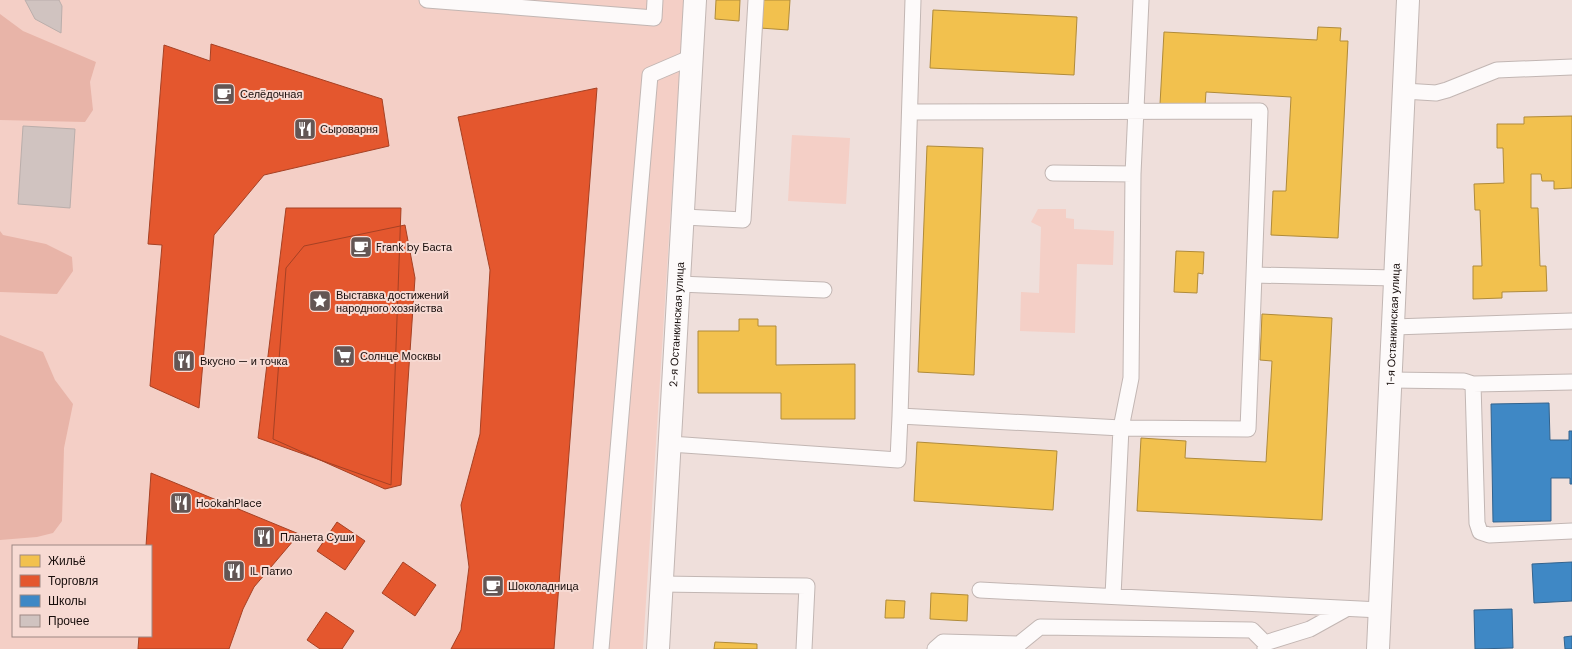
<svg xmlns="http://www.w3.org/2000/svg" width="1572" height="649" font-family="'DM Sans',sans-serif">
<rect width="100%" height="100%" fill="#efdfdb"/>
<path fill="#f4cfc6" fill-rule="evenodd" d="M 0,0 L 684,0 L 643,649 L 0,649 ZM 13,546 L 151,546 L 151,636 L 13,636 Z
M 792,135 L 850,138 L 846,204 L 788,201 Z
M 1038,209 L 1066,209 L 1066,218 L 1074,219 L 1074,229 L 1114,231 L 1113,265 L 1077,264 L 1075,333 L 1020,331 L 1021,292 L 1039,293 L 1041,227 L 1031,222 Z"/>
<path fill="#e8b4a8" d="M 0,14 L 23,31 L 96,62 L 90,82 L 93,110 L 85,122 L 0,120 Z
M 0,231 L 3,235 L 46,244 L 72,257 L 73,271 L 57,294 L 0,292 Z
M 0,335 L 43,352 L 55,380 L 73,404 L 64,448 L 62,521 L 53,533 L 37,537 L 0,540 Z"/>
<path fill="#f2c14e" stroke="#b08b3a" d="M 716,0 L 740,0 L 739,21 L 715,19 Z
M 762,0 L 790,0 L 788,30 L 760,28 Z
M 933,10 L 1077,17 L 1074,75 L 930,68 Z
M 1318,27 L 1341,28 L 1340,41 L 1348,41 L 1338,238 L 1271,235 L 1273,191 L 1286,191 L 1291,97 L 1206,92 L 1205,106 L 1160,104 L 1164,32 L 1317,40 Z
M 1572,116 L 1572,188 L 1554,189 L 1554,181 L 1542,181 L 1541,174 L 1531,174 L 1531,208 L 1538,208 L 1540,266 L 1546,266 L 1547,291 L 1502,292 L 1502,298 L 1473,299 L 1473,266 L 1482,266 L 1480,210 L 1475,210 L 1474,184 L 1504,183 L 1503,148 L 1497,148 L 1497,124 L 1524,124 L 1524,117 Z
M 927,146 L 983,148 L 974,375 L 918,372 Z
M 1176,251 L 1204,252 L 1203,274 L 1198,273 L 1197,293 L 1174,292 Z
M 1262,314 L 1332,318 L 1322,520 L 1137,511 L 1141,438 L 1186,441 L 1185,458 L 1266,462 L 1272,361 L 1260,360 Z
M 739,319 L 758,319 L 758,326 L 776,326 L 776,365 L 855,364 L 855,419 L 781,419 L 781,393 L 698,393 L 698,331 L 739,331 Z
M 917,442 L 1057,451 L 1053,510 L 914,501 Z
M 931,593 L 968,595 L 967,621 L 930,619 Z
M 886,600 L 905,601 L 904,618 L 885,618 Z
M 715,642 L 757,644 L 757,649 L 714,649 Z"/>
<path fill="#e4572e" stroke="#a64124" d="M 211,44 L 382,99 L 389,146 L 264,175 L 214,235 L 199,408 L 150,386 L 162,245 L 148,244 L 164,45 L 210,61 Z
M 597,88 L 554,649 L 451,649 L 461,630 L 469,567 L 461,505 L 480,434 L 490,270 L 458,117 Z
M 286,208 L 401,208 L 391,485 L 258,438 Z
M 405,225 L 415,278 L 401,485 L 385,489 L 273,439 L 286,268 L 304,246 Z
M 151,473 L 299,534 L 254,587 L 243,609 L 229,649 L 138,649 L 139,636 L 151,636 L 151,546 L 146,546 Z
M 337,522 L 365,541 L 345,570 L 317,551 Z
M 403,562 L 436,585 L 415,616 L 382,593 Z
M 326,612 L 354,631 L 342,649 L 320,649 L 307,640 Z"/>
<path fill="#3f88c5" stroke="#33638d" d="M 1549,403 L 1550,440 L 1569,440 L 1569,431 L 1572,431 L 1572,484 L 1570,484 L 1570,478 L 1551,478 L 1551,521 L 1493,522 L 1491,404 Z
M 1572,562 L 1572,601 L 1534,603 L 1532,564 Z
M 1512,609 L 1513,648 L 1475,649 L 1474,610 Z
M 1572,636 L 1572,649 L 1565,649 L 1564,637 Z"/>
<path fill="#d0c3c0" stroke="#baaeab" d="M 25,0 L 59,0 L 62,6 L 61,33 L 35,19 Z
M 23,126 L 75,129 L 70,208 L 18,204 Z"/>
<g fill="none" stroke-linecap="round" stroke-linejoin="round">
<g stroke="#c2b6b3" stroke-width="17">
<path id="service" d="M 427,0 L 654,18 L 655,0
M 913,0 L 900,416 L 1121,428 L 1248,429 L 1254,275 L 1396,278
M 1404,91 L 1436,93 L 1447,90 L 1497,70 L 1572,67
M 910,112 L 1260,111 L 1254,275
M 1053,173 L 1133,174
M 684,217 L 743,220 L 756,0
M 679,284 L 824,290
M 1394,327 L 1572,321
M 1391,380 L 1464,381 L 1473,384 L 1572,382
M 1473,384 L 1477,523 L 1480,532 L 1489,535 L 1572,531
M 670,444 L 898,460 L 900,416
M 661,584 L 807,586 L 804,649
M 980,590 L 1380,610
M 1113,596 L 1121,428 L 1131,378 L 1133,174 L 1141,0
M 1265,643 L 1310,629 L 1346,609
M 601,649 L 650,75 L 692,57
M 935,649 L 943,642 L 1019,644 L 1040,627 L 1252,630 L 1265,643 L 1265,649"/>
</g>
<g stroke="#c2b6b3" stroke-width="24">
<g id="minor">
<path id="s1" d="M 658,649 L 695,0"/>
</g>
</g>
<g stroke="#c2b6b3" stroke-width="24">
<g id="tertiary">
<path id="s2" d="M 1378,649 L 1408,0"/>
</g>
</g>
<use href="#service" stroke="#fdfafa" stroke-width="15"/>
<use href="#minor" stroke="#fdfafa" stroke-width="22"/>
<use href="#tertiary" stroke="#fdfafa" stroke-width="22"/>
</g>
<defs>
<g id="cafe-square" transform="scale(1.15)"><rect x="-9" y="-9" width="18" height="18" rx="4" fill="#635654" stroke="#f7dad3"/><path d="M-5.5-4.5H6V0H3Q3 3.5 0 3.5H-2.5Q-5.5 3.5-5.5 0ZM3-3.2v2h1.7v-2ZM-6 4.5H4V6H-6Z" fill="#fff"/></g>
<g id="restaurant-square" transform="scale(1.15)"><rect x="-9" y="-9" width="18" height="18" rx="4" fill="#635654" stroke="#f7dad3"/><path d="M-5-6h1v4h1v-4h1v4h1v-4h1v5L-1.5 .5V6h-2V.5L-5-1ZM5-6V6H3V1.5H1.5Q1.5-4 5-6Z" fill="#fff"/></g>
<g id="sight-square" transform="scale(1.15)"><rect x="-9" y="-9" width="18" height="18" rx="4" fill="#635654" stroke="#f7dad3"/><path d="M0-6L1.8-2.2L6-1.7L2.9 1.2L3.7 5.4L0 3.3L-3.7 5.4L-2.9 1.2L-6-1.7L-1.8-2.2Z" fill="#fff"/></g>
<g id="supermarket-square" transform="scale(1.15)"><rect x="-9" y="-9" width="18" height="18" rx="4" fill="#635654" stroke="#f7dad3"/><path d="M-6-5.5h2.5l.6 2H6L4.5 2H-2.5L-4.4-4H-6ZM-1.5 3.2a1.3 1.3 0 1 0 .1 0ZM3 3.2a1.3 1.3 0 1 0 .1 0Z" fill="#fff"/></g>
</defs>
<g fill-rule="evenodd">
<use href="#cafe-square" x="224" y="94"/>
<use href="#restaurant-square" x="305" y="129"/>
<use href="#cafe-square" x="361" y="247"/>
<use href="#sight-square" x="320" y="301"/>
<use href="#supermarket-square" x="344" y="356"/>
<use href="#restaurant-square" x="184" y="361"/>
<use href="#restaurant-square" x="181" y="503"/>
<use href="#restaurant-square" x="264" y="537"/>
<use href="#restaurant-square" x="234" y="571"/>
<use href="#cafe-square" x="493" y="586"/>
</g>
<g text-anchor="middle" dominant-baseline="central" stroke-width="4" stroke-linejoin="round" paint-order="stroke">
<g font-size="11" fill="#170d0b" stroke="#f7dad3" text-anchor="start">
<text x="240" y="94">Селёдочная</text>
<text x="320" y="129">Сыроварня</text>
<text x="376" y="247">Frank by Баста</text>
<text x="336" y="295">Выставка достижений<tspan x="336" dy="13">народного хозяйства</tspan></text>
<text x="360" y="356">Солнце Москвы</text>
<text x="200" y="361">Вкусно — и точка</text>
<text x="196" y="503">HookahPlace</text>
<text x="280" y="537">Планета Суши</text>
<text x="250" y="571">IL Патио</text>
<text x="508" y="586">Шоколадница</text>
</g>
<g font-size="11" fill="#170d0b" stroke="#f7dad3">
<text stroke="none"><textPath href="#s1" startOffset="325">2-я Останкинская улица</textPath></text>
<text stroke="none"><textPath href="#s2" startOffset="325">1-я Останкинская улица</textPath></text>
</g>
</g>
<rect x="12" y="545" width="140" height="92" fill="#f7dad3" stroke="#9d8883"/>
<rect x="20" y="555" width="20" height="12" fill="#f2c14e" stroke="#9d8883"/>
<text x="48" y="565" font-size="12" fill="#170d0b">Жильё</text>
<rect x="20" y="575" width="20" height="12" fill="#e4572e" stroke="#9d8883"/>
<text x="48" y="585" font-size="12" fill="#170d0b">Торговля</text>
<rect x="20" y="595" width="20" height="12" fill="#3f88c5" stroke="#9d8883"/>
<text x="48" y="605" font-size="12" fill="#170d0b">Школы</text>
<rect x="20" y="615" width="20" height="12" fill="#d0c3c0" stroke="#9d8883"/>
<text x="48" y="625" font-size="12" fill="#170d0b">Прочее</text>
</svg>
